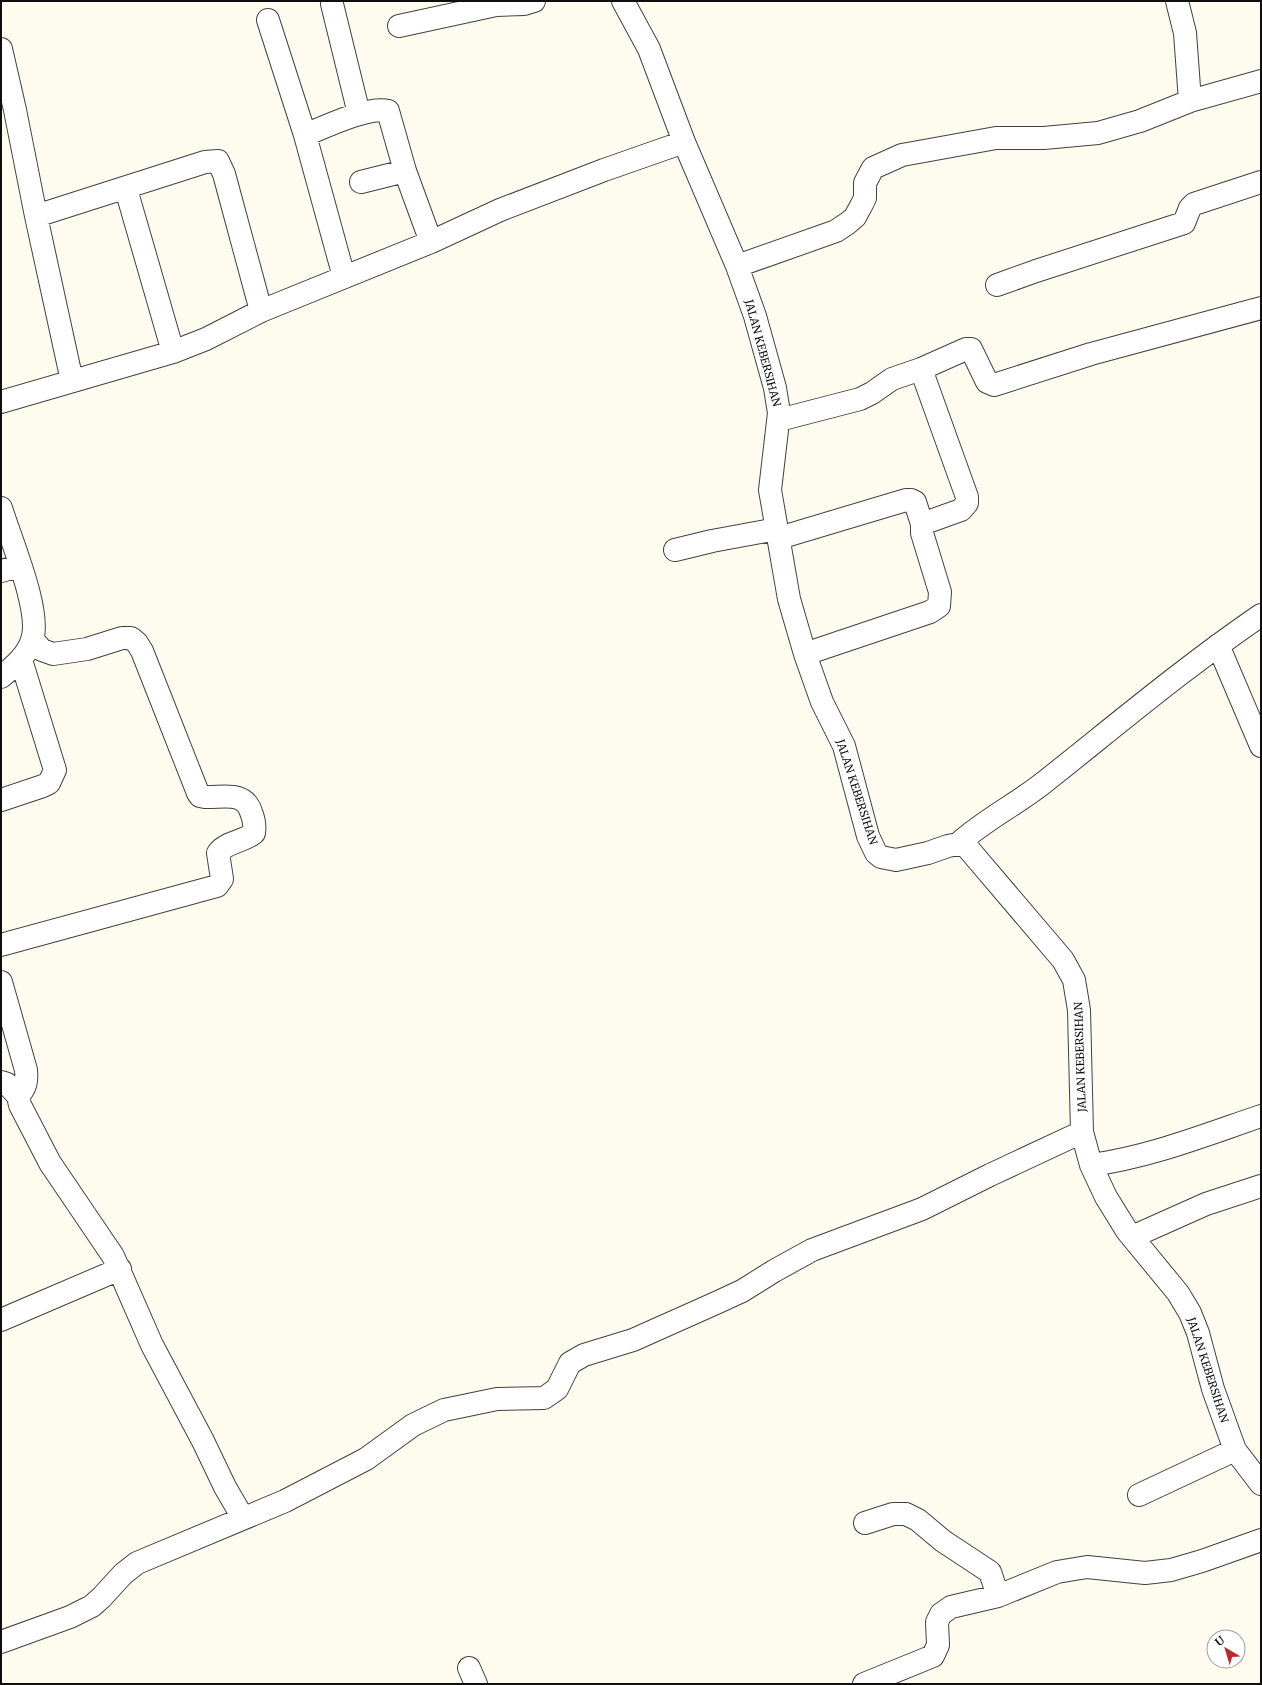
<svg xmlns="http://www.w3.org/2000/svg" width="1262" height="1685" font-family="Merriweather,serif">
<rect width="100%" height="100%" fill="#fefcef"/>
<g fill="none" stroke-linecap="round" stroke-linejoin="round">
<g stroke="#414141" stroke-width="24">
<path id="minor" d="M 623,1 L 649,49 L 684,142 L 737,266 L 755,316 L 775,388 L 779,413 L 770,490 L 789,599 L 805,654 L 822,702 L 844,746 L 868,836 L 876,853 L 881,857 L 896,860 L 928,853 L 948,846 L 958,844 L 966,846 L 1063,960 L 1074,980 L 1079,1010 L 1082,1132 L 1091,1165 L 1106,1197 L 1127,1231 L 1178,1293 L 1190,1313 L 1198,1333 L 1213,1389 L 1235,1450 L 1261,1484
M 1177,1 L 1185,33 L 1190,101
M 332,4 L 359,114
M 268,20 L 305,135 L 344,277
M 399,26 L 496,5 L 524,4 L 534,1
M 1,49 L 15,110 L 36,216 L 72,381
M 305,135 C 325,127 368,106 388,111 L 405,171 L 431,242
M 361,182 L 405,171
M 126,189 L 173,352
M 36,216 L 205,162 L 218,161 L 224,174 L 261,311
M 737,266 L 836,231 L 848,223 L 855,217 L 861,206 L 865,198 L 865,183 L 873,168 L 902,155 L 996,138 L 1044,138 L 1098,133 L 1140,121 L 1190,101 L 1261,81
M 997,285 L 1036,271 L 1184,223 L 1190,208 L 1194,204 L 1261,182
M 1,402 L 173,352 L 206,339 L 261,311 L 431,242 L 500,210 L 604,170 L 684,142
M 779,420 L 860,399 L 872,393 L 892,379 L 921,369
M 1,508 C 10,538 42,612 32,640 C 27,656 13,667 1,677
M 779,538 L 906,500 L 911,500 L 915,502 L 922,524
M 675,550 L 712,541 L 777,529
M 1,571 L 20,566
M 1218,645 L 1261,746
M 805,654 L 930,612 L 939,606 L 940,592 L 922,533 L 922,524 L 961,510 L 967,503 L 967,497 L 921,369 L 966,349 L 971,349 L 987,382 L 994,385 L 1091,354 L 1261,308
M 1,800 L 43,786 L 49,783 L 55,770 L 21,660
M 958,844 C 983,821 1015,805 1042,784 C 1114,727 1185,667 1261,615
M 1,945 L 217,886 L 222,879 L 218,853 C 226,842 243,842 254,833 C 255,826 254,819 251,812 C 244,790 222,798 205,797 L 200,796 L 198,793 L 142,651 L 137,643 L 131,638 L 122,638 L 87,649 L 53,654 L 42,650 L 33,640
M 1,982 L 26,1070 C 27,1081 26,1088 18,1096 L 20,1105 L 50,1163 L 113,1256 L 152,1345 L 203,1441 L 225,1487 L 243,1518
M 1,1082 L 7,1084 L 18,1096
M 1091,1165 C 1150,1157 1205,1135 1261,1116
M 1132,1237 L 1206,1204 L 1261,1186
M 1,1320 L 120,1269
M 1139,1495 L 1235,1450
M 865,1523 L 893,1514 L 906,1514 L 918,1520 L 943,1541 L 990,1572 L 998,1596
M 1,1642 L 70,1617 L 92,1606 L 102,1597 L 123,1574 L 137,1563 L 285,1501 L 366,1459 L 413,1425 L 444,1410 L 497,1399 L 544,1398 L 557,1389 L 570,1363 L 584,1355 L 633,1340 L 716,1303 L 742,1291 L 774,1271 L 812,1250 L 922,1209 L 990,1175 L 1082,1132
M 469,1668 L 476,1684
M 864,1684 L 933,1656 L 938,1645 L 937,1622 L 941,1614 L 951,1607 L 998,1596 L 1057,1572 L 1087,1567 L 1145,1573 L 1171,1570 L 1202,1561 L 1261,1540"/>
</g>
<use href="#minor" stroke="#fff" stroke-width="22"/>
</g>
<g text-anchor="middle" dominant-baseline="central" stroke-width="4" stroke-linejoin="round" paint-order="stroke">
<g font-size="11" fill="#0e0e0e" stroke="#fff">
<text transform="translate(763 353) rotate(75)">JALAN KEBERSIHAN</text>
<text transform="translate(857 792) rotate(72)">JALAN KEBERSIHAN</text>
<text transform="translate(1080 1057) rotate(-92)">JALAN KEBERSIHAN</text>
<text transform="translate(1208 1370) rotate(72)">JALAN KEBERSIHAN</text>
</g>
</g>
<rect width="1262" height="1685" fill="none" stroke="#0e0e0e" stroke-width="4"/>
<g transform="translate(1226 1649) rotate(322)"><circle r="19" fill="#ffffff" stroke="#9f9f9f"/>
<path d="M0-3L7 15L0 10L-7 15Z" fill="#b62d2e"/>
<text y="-6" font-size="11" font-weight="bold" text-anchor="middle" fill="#0e0e0e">U</text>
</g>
</svg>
